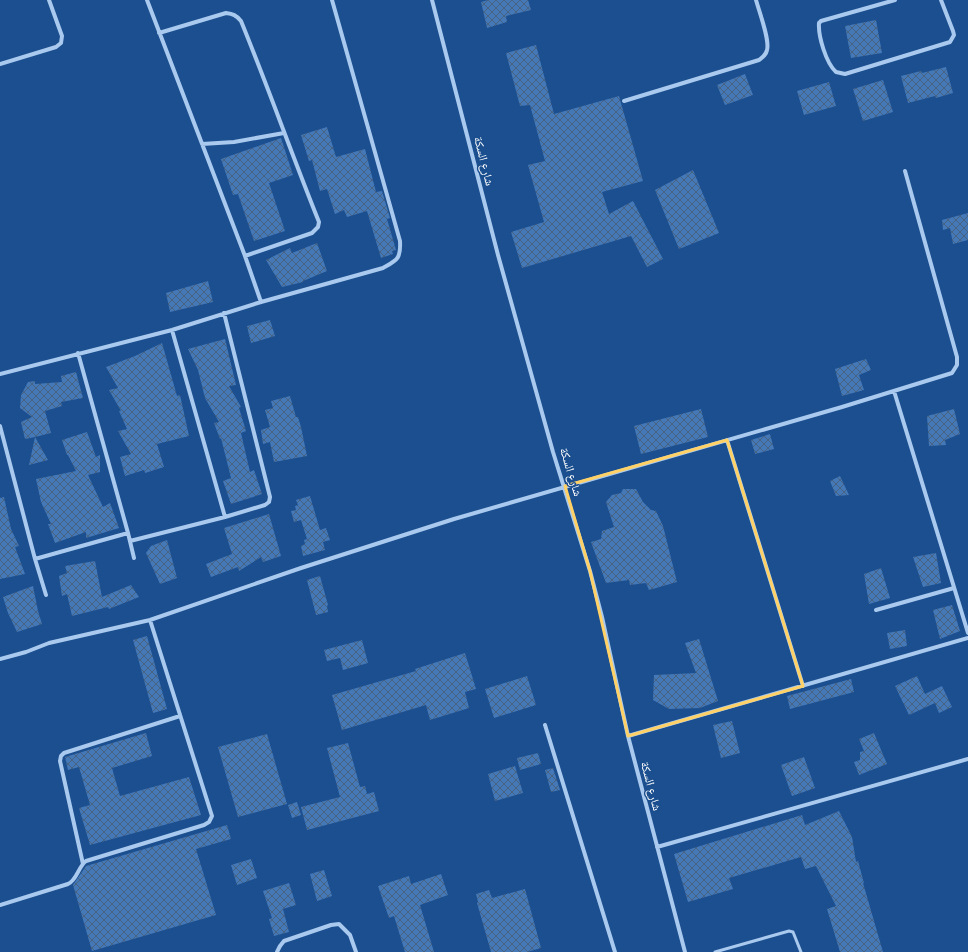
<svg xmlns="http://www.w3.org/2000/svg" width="968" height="952" font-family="'Space Grotesk','Noto Naskh Arabic',sans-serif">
<defs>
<pattern id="building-cross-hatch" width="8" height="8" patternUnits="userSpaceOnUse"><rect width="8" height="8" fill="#4478b7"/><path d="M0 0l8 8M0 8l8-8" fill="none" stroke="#486282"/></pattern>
</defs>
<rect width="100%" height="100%" fill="#1b4f8f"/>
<path fill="url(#building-cross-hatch)" d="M 488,0 L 528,0 L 531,10 L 506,16 L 507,22 L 487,28 L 481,2 Z
M 876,20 L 882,53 L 851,58 L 845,26 Z
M 536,45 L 554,114 L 619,96 L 643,181 L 602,192 L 609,214 L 633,201 L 663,259 L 647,267 L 631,236 L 522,268 L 511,232 L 544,222 L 528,165 L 545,161 L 530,105 L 520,106 L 506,53 Z
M 946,67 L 953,93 L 936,98 L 935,96 L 908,103 L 901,76 L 921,71 L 922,73 Z
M 745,74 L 753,95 L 725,105 L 717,85 Z
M 883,80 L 893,112 L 863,121 L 853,89 Z
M 829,82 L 836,106 L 804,115 L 797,91 Z
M 327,127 L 336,157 L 365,149 L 376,192 L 382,191 L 390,218 L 387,219 L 396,250 L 392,251 L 393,254 L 381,258 L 367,211 L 347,217 L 344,210 L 335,214 L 327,189 L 320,191 L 312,160 L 309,161 L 301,135 Z
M 281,138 L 293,175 L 269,183 L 285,231 L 254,241 L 238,194 L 233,195 L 221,159 Z
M 693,170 L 719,233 L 679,249 L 655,190 Z
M 968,213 L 968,240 L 953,244 L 950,228 L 943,230 L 942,220 Z
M 317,243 L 327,271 L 303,281 L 303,282 L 282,287 L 266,260 L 290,248 L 292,253 Z
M 208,281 L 213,302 L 170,312 L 166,293 Z
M 270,320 L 275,336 L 251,343 L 247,326 Z
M 225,339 L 236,385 L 229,386 L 241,407 L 239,408 L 246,431 L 241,433 L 250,472 L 254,470 L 262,494 L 231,504 L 223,481 L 231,478 L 221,438 L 220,439 L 214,423 L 219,422 L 205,398 L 198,370 L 188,349 Z
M 162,343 L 177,396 L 180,395 L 189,436 L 157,444 L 164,467 L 145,473 L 144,470 L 125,476 L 120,457 L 131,454 L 118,431 L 127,429 L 119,411 L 121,411 L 109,390 L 118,388 L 106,367 L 135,356 Z
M 866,359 L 871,370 L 859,375 L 864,390 L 842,396 L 835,369 Z
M 76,372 L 83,398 L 61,402 L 62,406 L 45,411 L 51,433 L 35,437 L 48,460 L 29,465 L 35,437 L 25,439 L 21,422 L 32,417 L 20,408 L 21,395 L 28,382 L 35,381 L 35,384 L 62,382 L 61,376 Z
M 290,396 L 296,417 L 298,417 L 301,427 L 307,456 L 274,462 L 270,442 L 263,444 L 261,430 L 270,427 L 265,410 L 273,408 L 271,401 Z
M 701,409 L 708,437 L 641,454 L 634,426 Z
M 954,409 L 960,434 L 945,440 L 946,445 L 929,446 L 927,416 Z
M 87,432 L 96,457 L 100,455 L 100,472 L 88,475 L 103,507 L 110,503 L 119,528 L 86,538 L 86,532 L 55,543 L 48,524 L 51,524 L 41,502 L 36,479 L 76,471 L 68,455 L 67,455 L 62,440 Z
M 770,434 L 774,449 L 755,454 L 751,440 Z
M 840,476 L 849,495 L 836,496 L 830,481 Z
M 623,489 L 636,489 L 643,502 L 651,510 L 656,511 L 663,526 L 677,582 L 649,590 L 646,583 L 630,585 L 629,580 L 606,583 L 591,542 L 601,539 L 602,531 L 614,527 L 606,502 L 612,495 L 621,493 Z
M 310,496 L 320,530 L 326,528 L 330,540 L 323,542 L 325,550 L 303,556 L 301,546 L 305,544 L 304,540 L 307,539 L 301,520 L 294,522 L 291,511 L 296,510 L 295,506 L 298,505 L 296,500 Z
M 4,497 L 11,529 L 19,546 L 15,547 L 25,574 L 0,579 L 0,498 Z
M 269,514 L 281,556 L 263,562 L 261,557 L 239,571 L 238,567 L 211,577 L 206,564 L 232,554 L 224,528 Z
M 167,540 L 177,578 L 160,584 L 146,553 L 151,546 Z
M 936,553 L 941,583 L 923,587 L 913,557 Z
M 95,561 L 102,597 L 131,585 L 139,597 L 109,609 L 108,607 L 72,616 L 67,594 L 62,596 L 59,576 L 67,573 L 65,566 Z
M 881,568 L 890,598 L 869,604 L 864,574 Z
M 320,576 L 328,605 L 327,606 L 328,612 L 316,615 L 307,580 Z
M 33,586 L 38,611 L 42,624 L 17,632 L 8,613 L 3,597 Z
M 952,605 L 960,631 L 940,639 L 933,610 Z
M 905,630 L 907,646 L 890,649 L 887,633 Z
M 147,636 L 167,709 L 153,713 L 133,640 Z
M 699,639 L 718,701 L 700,708 L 669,709 L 653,700 L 654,675 L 696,673 L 685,643 Z
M 362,640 L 368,663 L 343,670 L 340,658 L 327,661 L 324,650 Z
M 465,653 L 476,689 L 465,692 L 469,708 L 430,720 L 426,705 L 342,730 L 332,695 L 416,671 L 415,669 Z
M 527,676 L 536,705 L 494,718 L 485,689 Z
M 917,676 L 925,694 L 942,686 L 952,707 L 939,713 L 935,703 L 909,715 L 895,686 Z
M 851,679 L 854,692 L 790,709 L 787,696 Z
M 732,721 L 740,753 L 721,758 L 713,725 Z
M 146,733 L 152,756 L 112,768 L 120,796 L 189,777 L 201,815 L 90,845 L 79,808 L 90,805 L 79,767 L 68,770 L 65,757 Z
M 874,733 L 887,764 L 859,775 L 854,762 L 860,760 L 860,752 L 864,751 L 859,739 Z
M 267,734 L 287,804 L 238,817 L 218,747 Z
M 348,743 L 360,787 L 365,786 L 367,794 L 374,792 L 379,811 L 307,830 L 301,807 L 340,797 L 327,748 Z
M 538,753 L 541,764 L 520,770 L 517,758 Z
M 804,757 L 815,788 L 792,796 L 781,765 Z
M 515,766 L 523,793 L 495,801 L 488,774 Z
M 553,768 L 560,790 L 551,792 L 545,770 Z
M 297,802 L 301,815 L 292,818 L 288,805 Z
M 839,811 L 852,837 L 856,862 L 858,861 L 864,883 L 863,883 L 883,952 L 840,952 L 827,909 L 836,906 L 816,866 L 805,869 L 801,857 L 729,878 L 733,889 L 688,902 L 674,854 L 802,815 L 805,825 Z
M 227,825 L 231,839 L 196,849 L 216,915 L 92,951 L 73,885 L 86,866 Z
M 251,859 L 257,878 L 237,885 L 231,865 Z
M 324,870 L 332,896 L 317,901 L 310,874 Z
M 441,874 L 448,895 L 420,905 L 434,952 L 405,952 L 394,916 L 389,918 L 378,886 L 409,876 L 411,884 Z
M 289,883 L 296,905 L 283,909 L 289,932 L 274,936 L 269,919 L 272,918 L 263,891 Z
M 525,889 L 541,948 L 527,952 L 491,952 L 477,903 L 478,902 L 476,894 L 489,890 L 492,898 Z"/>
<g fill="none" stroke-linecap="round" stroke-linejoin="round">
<path stroke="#a9c9ee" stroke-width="3" d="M 715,952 L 789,931 L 793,932 L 801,952"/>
<path stroke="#a9c9ee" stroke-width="4" d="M 147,0 L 245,256 L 261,302
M 432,0 L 498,255 L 553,452 L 590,571 L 602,617 L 628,736 L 685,952
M 895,0 L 821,21 L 819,23 C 818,36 826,63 836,72 L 845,74 L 950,42 L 954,35 L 953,31 L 941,0
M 159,33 L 226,13 C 233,14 236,15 241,21 C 268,87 292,155 319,222 L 318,227 L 312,233 L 245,256
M 0,64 L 56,47 L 61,43 L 62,36 L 49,0
M 624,101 L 759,60 C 763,57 766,55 767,50 C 770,40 759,11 756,0
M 202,144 L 234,142 L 284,133
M 172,330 L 225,517
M 0,374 L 172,330 L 261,302 L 383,268 C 397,260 401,259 400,241 L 332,0
M 894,391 L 968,633
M 0,426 L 35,559 L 46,595
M 727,440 L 803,686
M 128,533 L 134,558
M 130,541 L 225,517 L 265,505 L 269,502 L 270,497 L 224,313
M 35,559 L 128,533 L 78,353
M 876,610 L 954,588
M 0,659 L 26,652 L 49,643 L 150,620 L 301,568 L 454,519 L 842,407 L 952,373 L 957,365 L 957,357 L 905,171
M 545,725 L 615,952
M 628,736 L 968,638
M 657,847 L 968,759
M 83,864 L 60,761 L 61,756 L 64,753 L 180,716
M 0,905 L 68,884 C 77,880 78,867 86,861 L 204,825 L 209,822 L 212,816 L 150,620
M 277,952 L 280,946 L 284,941 L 331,925 L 339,924 L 350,935 L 356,952"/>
</g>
<path fill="none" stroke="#ffd166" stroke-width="3" stroke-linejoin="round" d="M 727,440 L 803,686 L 628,736 L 590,571 L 565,486 Z"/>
<g text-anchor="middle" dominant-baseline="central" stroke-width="3" stroke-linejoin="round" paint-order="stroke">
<g font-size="12" fill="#fff" stroke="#1b4f8f">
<text transform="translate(484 161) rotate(76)">شارع السكة</text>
<text transform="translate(571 472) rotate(73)">شارع السكة</text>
<text transform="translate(651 786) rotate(75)">شارع السكة</text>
</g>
</g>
</svg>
